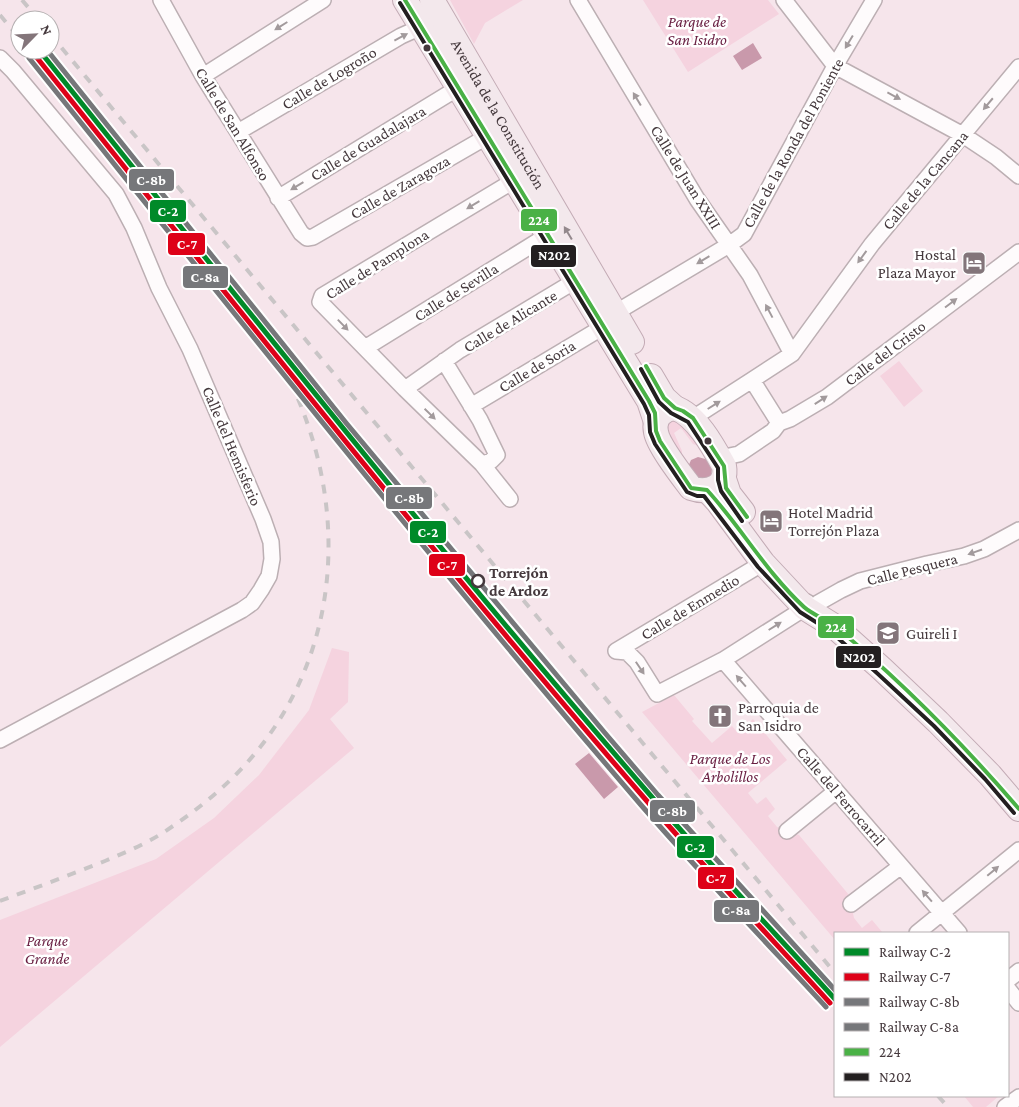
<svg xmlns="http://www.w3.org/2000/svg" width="1019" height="1107" font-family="'Crimson Pro',serif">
<rect width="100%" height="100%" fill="#f6e5eb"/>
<path fill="#f5d3df" d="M 450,0 L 523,0 L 485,23 L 474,44 Z
M 643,0 L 768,0 L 779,14 L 688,72 Z
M 899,361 L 923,391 L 904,407 L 880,376 Z
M 679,419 L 704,448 L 693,444 L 681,428 L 674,433 L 682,451 L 682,456 L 665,433 L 667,424 L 670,420 Z
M 332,648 L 349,652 L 348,702 L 330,719 L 354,748 L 0,1047 L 0,920 L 156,859 L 214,818 L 259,775 L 309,710 Z
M 674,695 L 694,719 L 692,721 L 712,743 L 732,726 L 738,733 L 753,719 L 787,760 L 748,793 L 757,804 L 766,797 L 775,809 L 768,816 L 777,827 L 799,835 L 849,895 L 854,918 L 862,928 L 872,920 L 883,933 L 835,933 L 835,940 L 642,712 Z
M 964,1096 L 999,1096 L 986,1107 L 973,1107 Z"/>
<path fill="#c999ab" d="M 753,43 L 762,58 L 742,70 L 733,56 Z
M 698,457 L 709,460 L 712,468 L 711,476 L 700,482 L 688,467 L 691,460 Z
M 589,753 L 618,787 L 604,799 L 575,764 Z"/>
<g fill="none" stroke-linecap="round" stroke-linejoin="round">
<g stroke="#bcafb3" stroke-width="18">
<path id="minor" d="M 161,0 L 203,76 L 301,233 L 307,238 L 313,237 L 488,136
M 578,0 L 697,199 L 750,275 L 792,354
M 784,0 L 835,66 L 963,135 L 996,157 L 1019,176
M 0,58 L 13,71 L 116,194 L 134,228 L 159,288 L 190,349 L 263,519 L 271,542 L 272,559 L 269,576 L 261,590 L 252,603 L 242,610 L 0,740
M 203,76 L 323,0
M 238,132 L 401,36 L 421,27
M 278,198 L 458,88
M 615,313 L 729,245 L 744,234 L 835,66 L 874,0
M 365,348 L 548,235
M 444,361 L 480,420 L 497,455 L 491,461 L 482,464
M 752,380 L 792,354 L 872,244 L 1019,67
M 405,389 L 320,302 L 322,296 L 515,180
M 471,406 L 603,327
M 693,418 L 752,380 L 779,423
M 720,458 L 739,454 L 773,431 L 779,423 L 790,419 L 827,397 L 1019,252
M 510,499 L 482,464 L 405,389 L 460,350 L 575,281
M 815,616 L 818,603 L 841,590 L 860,581 L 927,564 L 964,556 L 984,549 L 1019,530
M 616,651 L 627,652 L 637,662 L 657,694 L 723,660 L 805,608 L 807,602
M 616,651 L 763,563
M 723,660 L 959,933
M 787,831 L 836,791
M 851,904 L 901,866
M 917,933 L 1019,850
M 1008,980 L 1019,971
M 1008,989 L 1019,1003
M 1005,1107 L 1019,1097"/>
</g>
<g stroke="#c3abb5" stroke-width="26">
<g id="primary">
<path d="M 405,0 L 649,401 L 656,422"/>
<path id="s1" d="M 432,0 L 632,342"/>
<path d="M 651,376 L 664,398 L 675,408"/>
<path d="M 675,408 C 696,415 713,446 724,466 C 728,487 708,494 691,488 C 682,476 658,445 656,432 C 653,418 663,409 675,408 Z"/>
<path d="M 724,479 L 729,494 L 743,512"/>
<path d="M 707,490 L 718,502 L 763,563 L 805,608 L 834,626 L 882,669 L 938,722 L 990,775 L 1019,809"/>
</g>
</g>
<use href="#minor" stroke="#fefbfc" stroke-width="15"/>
<use href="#primary" stroke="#f3e8ec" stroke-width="24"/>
<path stroke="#c9c5c6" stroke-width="4" stroke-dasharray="9 9" stroke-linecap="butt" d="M 22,0 L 39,20
M 0,15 L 20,39
M 50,34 L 835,973
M 0,901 C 35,888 70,875 105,861 C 124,853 143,845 161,834 C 198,810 233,782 261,746 C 345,638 347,495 287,375 C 274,351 254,329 237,307 C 211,275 185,244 158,212 C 143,194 129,173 114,154 C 87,119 58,84 29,50
M 938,1096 L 948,1107"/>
<g stroke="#fff" stroke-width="8">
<path id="bus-1" d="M 405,0 L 649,401 L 655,413 L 656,431 L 660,441 L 691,488 L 707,490 C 741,527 766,572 804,607 C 813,615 826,619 836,627 C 901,681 964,745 1019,809
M 646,366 L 664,398 L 675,408 L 683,411 L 693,418 L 724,466 L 726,488 L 747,517"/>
</g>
<g stroke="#fff" stroke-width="8">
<path id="bus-2" d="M 400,3 L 644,404 L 649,415 L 650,432 L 655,444 L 687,492 L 697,496 L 704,496 L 758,567 L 800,612 L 830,631 L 878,674 L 934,726 L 985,779 L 1014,813
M 641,369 L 659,402 L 671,413 L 688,422 L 718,468 L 718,480 L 721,491 L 742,521"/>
</g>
<use href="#bus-1" stroke="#4ab146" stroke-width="4"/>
<use href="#bus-2" stroke="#231f20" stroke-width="4"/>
<g stroke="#fff" stroke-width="9">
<path id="rail-1" d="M 39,50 C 240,301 440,553 651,796 C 710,865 774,932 835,999"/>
</g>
<g stroke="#fff" stroke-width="9">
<path id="rail-2" d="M 34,54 C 235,305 435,557 646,800 C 706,869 769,936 830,1003"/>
</g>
<g stroke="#fff" stroke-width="9">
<path id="rail-3" d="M 47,50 L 347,424 L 605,733 L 658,795 L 835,990"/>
</g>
<g stroke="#fff" stroke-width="9">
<path id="rail-4" d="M 29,58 C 231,309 431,561 641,805 C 701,874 764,940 826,1007"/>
</g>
<use href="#rail-1" stroke="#008a29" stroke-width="5"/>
<use href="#rail-2" stroke="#de0118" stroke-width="5"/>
<use href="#rail-3" stroke="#76777a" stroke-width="5"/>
<use href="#rail-4" stroke="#76777a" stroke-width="5"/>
</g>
<defs><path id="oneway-solid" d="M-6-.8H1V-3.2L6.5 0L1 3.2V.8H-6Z" transform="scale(1.25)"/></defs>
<g fill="#a29a9c">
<use href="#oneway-solid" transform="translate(281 26) rotate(148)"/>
<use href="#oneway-solid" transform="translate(401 37) rotate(-28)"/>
<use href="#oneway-solid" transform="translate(849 42) rotate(121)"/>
<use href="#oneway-solid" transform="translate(894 96) rotate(28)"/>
<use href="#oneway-solid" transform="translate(637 99) rotate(-121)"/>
<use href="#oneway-solid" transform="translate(988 104) rotate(130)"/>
<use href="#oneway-solid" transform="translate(297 186) rotate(149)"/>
<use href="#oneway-solid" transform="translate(473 205) rotate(149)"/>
<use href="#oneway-solid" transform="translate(862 257) rotate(126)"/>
<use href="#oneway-solid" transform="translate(703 260) rotate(149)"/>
<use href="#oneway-solid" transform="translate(951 303) rotate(-37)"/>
<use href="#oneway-solid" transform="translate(769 311) rotate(-118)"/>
<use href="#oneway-solid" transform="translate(343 325) rotate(46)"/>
<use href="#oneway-solid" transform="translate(821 400) rotate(-33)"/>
<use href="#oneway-solid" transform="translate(714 405) rotate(-32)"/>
<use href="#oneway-solid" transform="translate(430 414) rotate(44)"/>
<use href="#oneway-solid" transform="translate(975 552) rotate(161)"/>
<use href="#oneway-solid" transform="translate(775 626) rotate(-32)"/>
<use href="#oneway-solid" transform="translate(640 668) rotate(56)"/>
<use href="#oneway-solid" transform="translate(741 681) rotate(-131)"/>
<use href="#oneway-solid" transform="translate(993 871) rotate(-40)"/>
<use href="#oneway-solid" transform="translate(927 896) rotate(-131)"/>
</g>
<use fill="#93888c" href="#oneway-solid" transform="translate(568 233) rotate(-121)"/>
<defs>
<g id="hotel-square" transform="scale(1.25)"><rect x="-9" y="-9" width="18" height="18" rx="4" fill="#83757a" stroke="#fff"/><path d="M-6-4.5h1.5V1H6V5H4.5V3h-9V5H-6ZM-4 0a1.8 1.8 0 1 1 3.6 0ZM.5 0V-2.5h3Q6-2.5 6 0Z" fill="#fff"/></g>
<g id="school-square" transform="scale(1.25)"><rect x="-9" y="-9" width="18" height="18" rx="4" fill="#83757a" stroke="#fff"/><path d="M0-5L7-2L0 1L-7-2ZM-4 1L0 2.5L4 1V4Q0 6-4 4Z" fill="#fff"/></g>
<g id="church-square" transform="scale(1.25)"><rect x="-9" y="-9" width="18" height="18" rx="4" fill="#83757a" stroke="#fff"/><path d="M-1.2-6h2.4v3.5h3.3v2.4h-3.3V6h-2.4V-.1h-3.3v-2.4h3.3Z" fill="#fff"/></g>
</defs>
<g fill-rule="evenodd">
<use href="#hotel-square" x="974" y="263"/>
<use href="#hotel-square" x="771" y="521"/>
<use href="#school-square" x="888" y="633"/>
<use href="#church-square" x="720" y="716"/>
</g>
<g fill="#45393d" stroke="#fff" stroke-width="2">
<circle cx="427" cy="48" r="4.5"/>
<circle cx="708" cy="441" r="4.5"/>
</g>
<circle fill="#fff" stroke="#45393d" stroke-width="2.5" cx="478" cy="581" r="6"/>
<g text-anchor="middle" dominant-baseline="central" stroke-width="5" stroke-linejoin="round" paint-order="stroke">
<g font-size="16" font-style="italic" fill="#691f42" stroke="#fff">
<text x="697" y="21">Parque de<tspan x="697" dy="18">San Isidro</tspan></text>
<text x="730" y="758">Parque de Los<tspan x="730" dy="18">Arbolillos</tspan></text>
<text x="47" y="940">Parque<tspan x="47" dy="18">Grande</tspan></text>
</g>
<g font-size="16" fill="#45393d" stroke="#fff">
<text transform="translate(329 78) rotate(-31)">Calle de Logroño</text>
<text stroke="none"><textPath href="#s1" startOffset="132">Avenida de la Constitución</textPath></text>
<text transform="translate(233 124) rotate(59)">Calle de San Alfonso</text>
<text transform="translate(368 143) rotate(-31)">Calle de Guadalajara</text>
<text transform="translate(793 143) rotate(-61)">Calle de la Ronda del Poniente</text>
<text transform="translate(686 177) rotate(58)">Calle de Juan XXIII</text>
<text transform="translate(925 180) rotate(-50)">Calle de la Cancana</text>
<text transform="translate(400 187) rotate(-30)">Calle de Zaragoza</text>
<text transform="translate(377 264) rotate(-32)">Calle de Pamplona</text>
<text transform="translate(456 292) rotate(-32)">Calle de Sevilla</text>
<text transform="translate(510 321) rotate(-31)">Calle de Alicante</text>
<text transform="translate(885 353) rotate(-37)">Calle del Cristo</text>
<text transform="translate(537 366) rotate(-31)">Calle de Soria</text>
<text transform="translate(232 446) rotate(67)">Calle del Hemisferio</text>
<text transform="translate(912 569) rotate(-14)">Calle Pesquera</text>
<text transform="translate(690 607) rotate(-31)">Calle de Enmedio</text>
<text transform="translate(841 796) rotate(49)">Calle del Ferrocarril</text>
</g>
<g font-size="16" fill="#45393d" stroke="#fff" text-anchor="start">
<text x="956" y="254" text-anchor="end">Hostal<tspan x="956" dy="18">Plaza Mayor</tspan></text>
<text x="788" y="512">Hotel Madrid<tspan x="788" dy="18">Torrejón Plaza</tspan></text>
<text x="906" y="633">Guireli I</text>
<text x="738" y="707">Parroquia de<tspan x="738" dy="18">San Isidro</tspan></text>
</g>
<g font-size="16" font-weight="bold" fill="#45393d" stroke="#fff" text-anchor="start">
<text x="489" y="572">Torrejón<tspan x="489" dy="18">de Ardoz</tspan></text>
</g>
</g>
<g stroke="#fff" stroke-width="2">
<rect x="128" y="168" width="47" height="24" rx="5" fill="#76777a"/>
<rect x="149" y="199" width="38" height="24" rx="5" fill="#008a29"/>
<rect x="520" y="208" width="38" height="24" rx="5" fill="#4ab146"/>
<rect x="167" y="232" width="39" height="24" rx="5" fill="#de0118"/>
<rect x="530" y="244" width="47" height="24" rx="5" fill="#231f20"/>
<rect x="182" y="265" width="47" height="24" rx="5" fill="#76777a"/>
<rect x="385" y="486" width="48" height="24" rx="5" fill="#76777a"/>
<rect x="409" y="520" width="38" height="24" rx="5" fill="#008a29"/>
<rect x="428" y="553" width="38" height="24" rx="5" fill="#de0118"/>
<rect x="817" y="615" width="38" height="24" rx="5" fill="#4ab146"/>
<rect x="835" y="645" width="47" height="24" rx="5" fill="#231f20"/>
<rect x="649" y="799" width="47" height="24" rx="5" fill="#76777a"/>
<rect x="676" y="835" width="39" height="24" rx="5" fill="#008a29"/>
<rect x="697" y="866" width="38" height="24" rx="5" fill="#de0118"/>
<rect x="713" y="899" width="47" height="24" rx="5" fill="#76777a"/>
</g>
<g font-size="14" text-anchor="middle" font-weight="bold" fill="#fff">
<text x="151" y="185">C-8b</text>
<text x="168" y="216">C-2</text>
<text x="539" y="225">224</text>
<text x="187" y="249">C-7</text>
<text x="554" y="260">N202</text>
<text x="205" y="282">C-8a</text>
<text x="409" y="503">C-8b</text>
<text x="428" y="537">C-2</text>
<text x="447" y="570">C-7</text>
<text x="836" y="632">224</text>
<text x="859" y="662">N202</text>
<text x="672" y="816">C-8b</text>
<text x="695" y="852">C-2</text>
<text x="716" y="883">C-7</text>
<text x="736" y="915">C-8a</text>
</g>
<rect x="834" y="932" width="175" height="165" fill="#ffffff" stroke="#b5b0b1"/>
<rect x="844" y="948" width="25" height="8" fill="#008a29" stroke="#b5b0b1"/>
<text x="879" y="957" font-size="15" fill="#45393d">Railway C-2</text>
<rect x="844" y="973" width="25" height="8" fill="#de0118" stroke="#b5b0b1"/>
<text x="879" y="982" font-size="15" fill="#45393d">Railway C-7</text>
<rect x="844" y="998" width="25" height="8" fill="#76777a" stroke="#b5b0b1"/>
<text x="879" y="1007" font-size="15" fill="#45393d">Railway C-8b</text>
<rect x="844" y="1023" width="25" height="8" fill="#76777a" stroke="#b5b0b1"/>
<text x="879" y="1032" font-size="15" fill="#45393d">Railway C-8a</text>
<rect x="844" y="1048" width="25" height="8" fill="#4ab146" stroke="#b5b0b1"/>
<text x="879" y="1057" font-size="15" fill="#45393d">224</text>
<rect x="844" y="1073" width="25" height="8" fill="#231f20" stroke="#b5b0b1"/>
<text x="879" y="1082" font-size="15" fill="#45393d">N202</text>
<g transform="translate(35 35) rotate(66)"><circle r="24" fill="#ffffff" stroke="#b5b0b1"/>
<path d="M0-4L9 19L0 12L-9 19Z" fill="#83757a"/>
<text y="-8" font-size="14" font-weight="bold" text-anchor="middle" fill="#45393d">N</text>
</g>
</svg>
